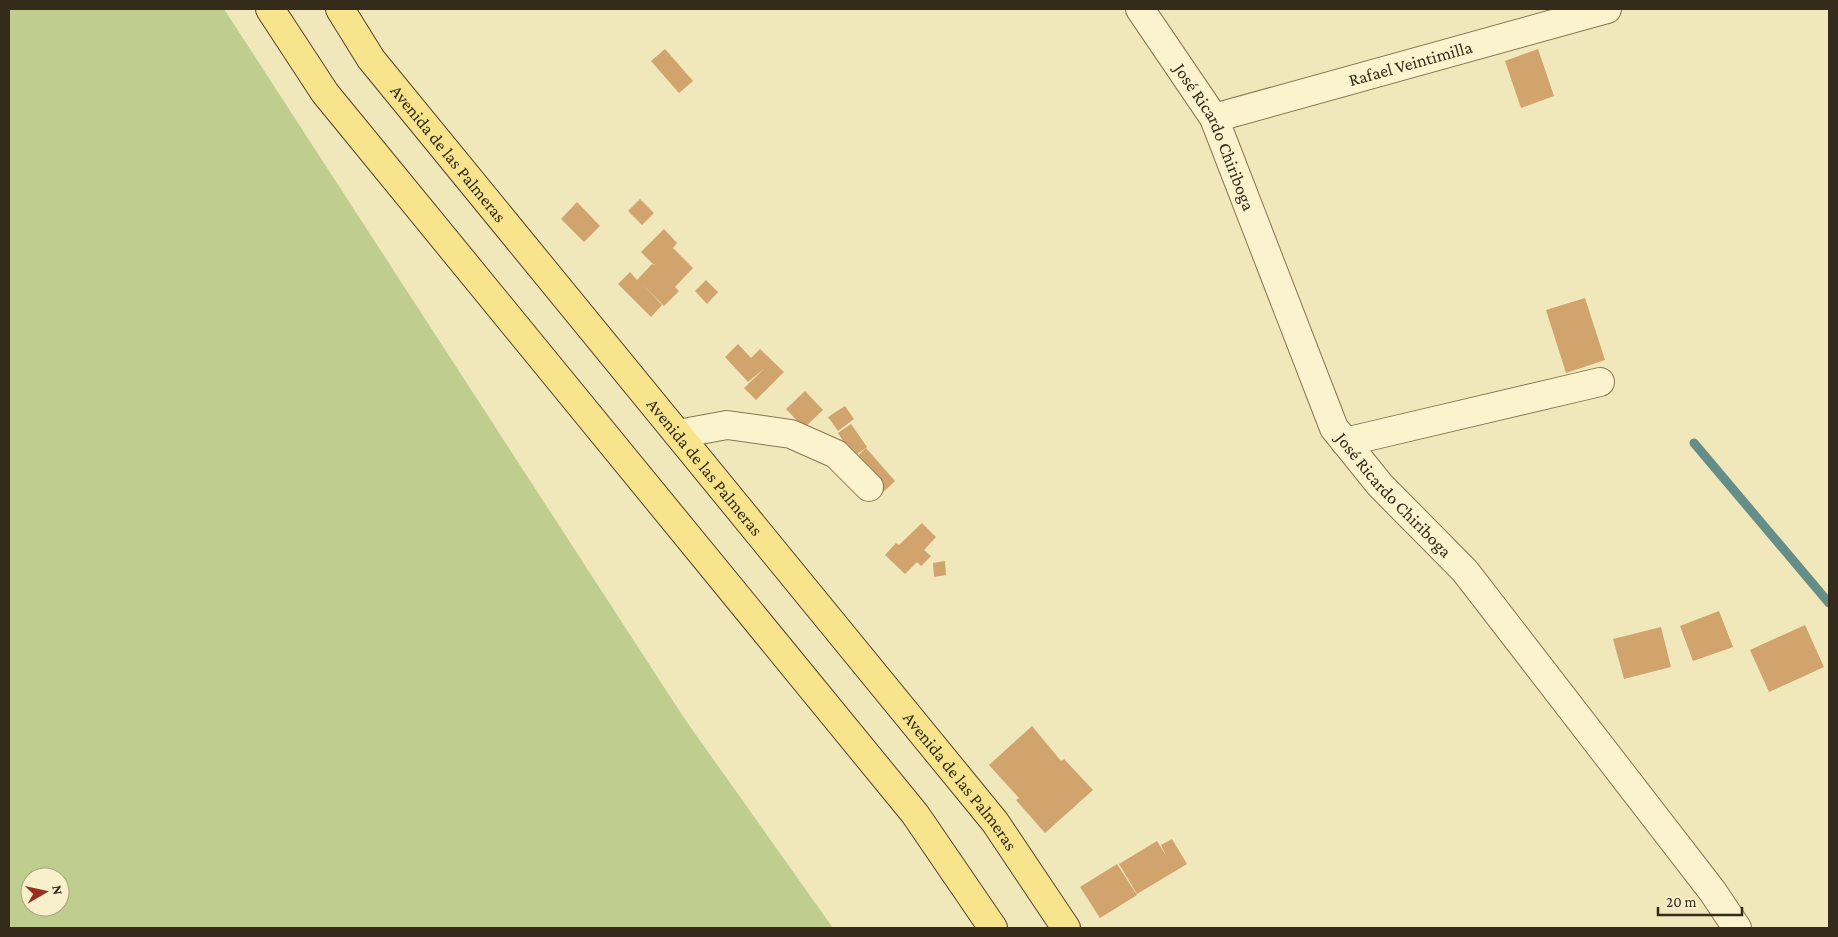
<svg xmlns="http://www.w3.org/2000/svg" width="1838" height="937" font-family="'Crimson Pro',serif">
<rect width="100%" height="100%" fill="#f0e7ba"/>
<path fill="#bfce8e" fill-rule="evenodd" d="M 9,9 L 224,9 L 684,718 L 833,928 L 9,928 ZM 30,877 L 60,877 L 60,907 L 30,907 Z"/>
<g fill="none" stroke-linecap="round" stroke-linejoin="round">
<path stroke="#668e89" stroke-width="9" d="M 1694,443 L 1829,603"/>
</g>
<path fill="#d1a36d" d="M 665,49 L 693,81 L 679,93 L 651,61 Z
M 1538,49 L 1554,96 L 1521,108 L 1505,61 Z
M 640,199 L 654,213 L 642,225 L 628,211 Z
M 577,202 L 600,226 L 584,242 L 561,219 Z
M 664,229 L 677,243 L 673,248 L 693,268 L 675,287 L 679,291 L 664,306 L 643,285 L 662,305 L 651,317 L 618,284 L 630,272 L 637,280 L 652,264 L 655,266 L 641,252 Z
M 706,280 L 718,292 L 707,304 L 695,291 Z
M 1585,298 L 1605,360 L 1566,373 L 1546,310 Z
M 738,344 L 751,358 L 760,349 L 784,372 L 756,400 L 744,388 L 765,368 L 748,382 L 725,357 Z
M 805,391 L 823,410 L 804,428 L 786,409 Z
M 845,406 L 854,419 L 838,431 L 828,417 Z
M 851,424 L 867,447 L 853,457 L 838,433 Z
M 866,448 L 895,481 L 879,496 L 850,463 Z
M 922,523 L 936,537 L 924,550 L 931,556 L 921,566 L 917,562 L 905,574 L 885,555 L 896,543 L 899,545 Z
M 945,561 L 946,575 L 934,577 L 933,563 Z
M 1719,611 L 1733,647 L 1693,661 L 1680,626 Z
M 1805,625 L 1824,667 L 1769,692 L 1750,650 Z
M 1661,627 L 1671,667 L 1624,679 L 1613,639 Z
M 1032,726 L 1061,761 L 1064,759 L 1093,790 L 1045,833 L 1016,800 L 1019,798 L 989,765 Z
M 1172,839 L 1187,864 L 1137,894 L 1119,864 L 1157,841 L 1166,856 L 1161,845 Z
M 1117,864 L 1137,895 L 1100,918 L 1080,887 Z"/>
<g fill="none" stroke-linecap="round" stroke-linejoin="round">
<g stroke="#887653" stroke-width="30">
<g id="minor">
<path id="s1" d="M 1140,9 L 1214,118 L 1334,428 L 1380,485 L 1465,571 L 1713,892 L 1737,928"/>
<path id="s2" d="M 1214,118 L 1607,9"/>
<path d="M 678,434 L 727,425 L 791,434 L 836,454 L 869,487"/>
<path d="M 1345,442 L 1600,382"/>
</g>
</g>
<g stroke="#544329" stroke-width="30">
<g id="major">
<path d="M 270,9 L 325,93 L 915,814 L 993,928"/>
<path id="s3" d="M 340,9 L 371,59 L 995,822 L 1066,928"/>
</g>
</g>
<use href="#minor" stroke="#fbf3cd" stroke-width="28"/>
<use href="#major" stroke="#f8e48d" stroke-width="28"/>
</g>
<g text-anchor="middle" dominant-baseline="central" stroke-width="4.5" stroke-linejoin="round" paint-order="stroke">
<g font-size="18" fill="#352b1a" stroke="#f7f0ca">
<text stroke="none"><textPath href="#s2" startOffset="204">Rafael Veintimilla</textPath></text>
<text stroke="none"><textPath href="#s1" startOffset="149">José Ricardo Chiriboga</textPath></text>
<text stroke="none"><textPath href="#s3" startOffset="181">Avenida de las Palmeras</textPath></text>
<text stroke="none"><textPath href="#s3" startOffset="586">Avenida de las Palmeras</textPath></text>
<text stroke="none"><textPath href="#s1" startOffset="554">José Ricardo Chiriboga</textPath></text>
<text stroke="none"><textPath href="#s3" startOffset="991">Avenida de las Palmeras</textPath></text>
</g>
</g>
<rect width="1838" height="937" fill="none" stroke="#352b1a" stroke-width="20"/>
<g transform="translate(45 892) rotate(81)"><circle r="24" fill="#f7f0ca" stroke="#a9a184"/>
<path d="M0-4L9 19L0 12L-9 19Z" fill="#9a2f20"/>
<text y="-8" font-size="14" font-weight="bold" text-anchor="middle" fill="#352b1a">N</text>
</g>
<path d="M1658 907v8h84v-8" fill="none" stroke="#352b1a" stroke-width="2.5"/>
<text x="1666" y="907" font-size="15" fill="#352b1a" stroke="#f7f0ca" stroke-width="4" paint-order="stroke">20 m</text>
</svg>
